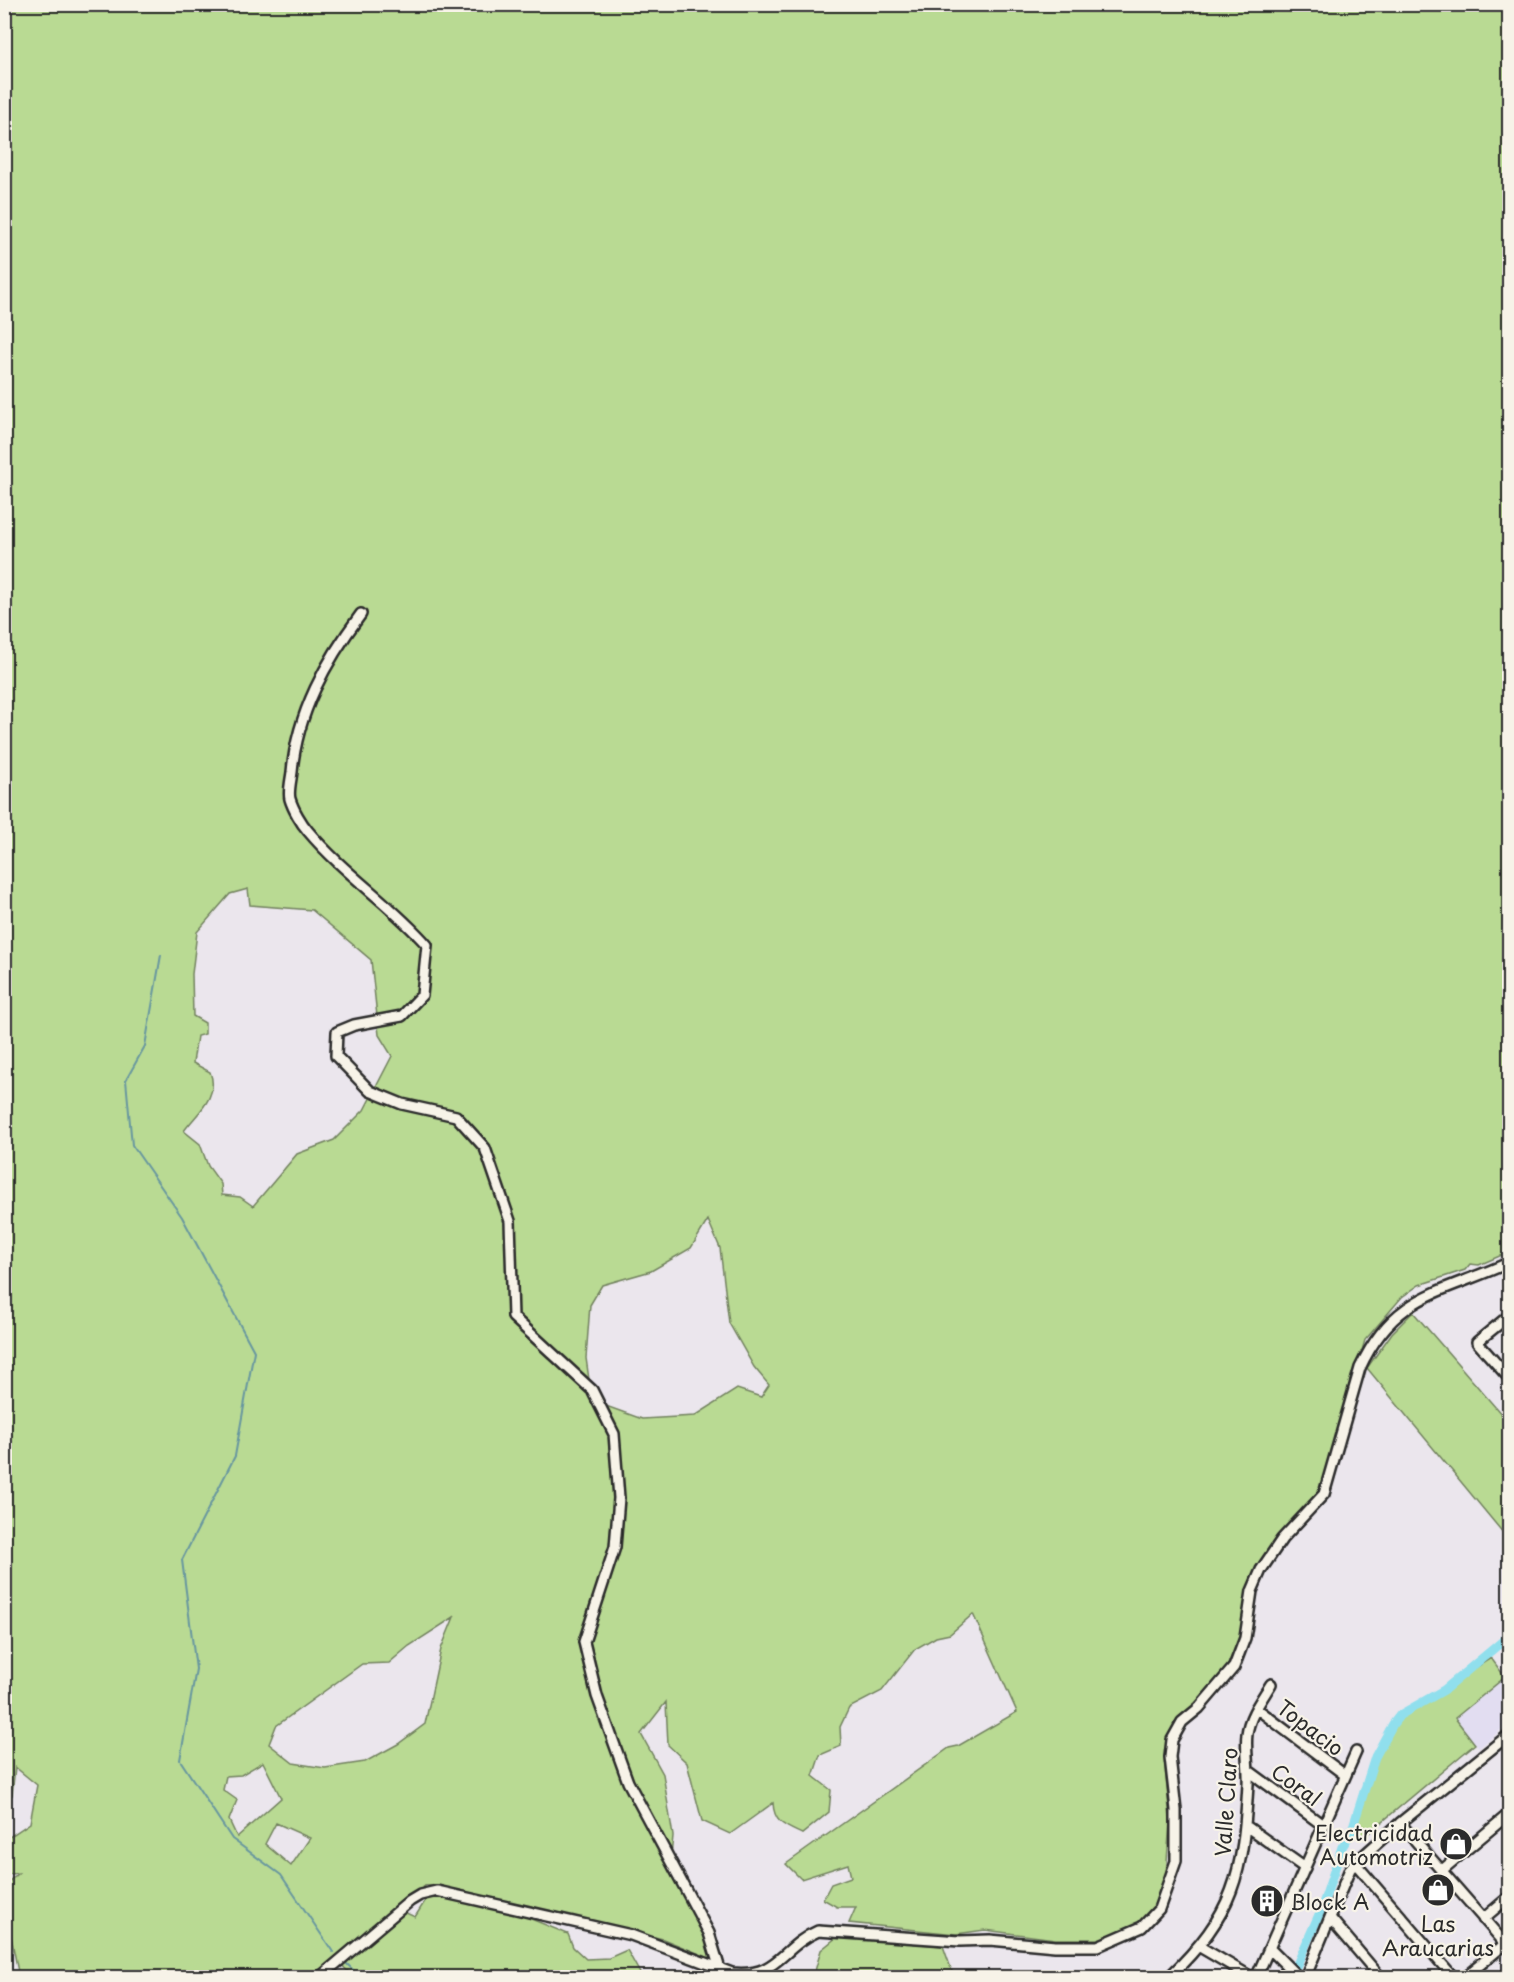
<svg xmlns="http://www.w3.org/2000/svg" width="1514" height="1982" font-family="'Playpen Sans',sans-serif">
<rect width="100%" height="100%" fill="#ebe6ed"/>
<filter id="ink" filterUnits="userSpaceOnUse"><feTurbulence type="fractalNoise" baseFrequency=".0167" numOctaves="2"/><feDisplacementMap in="SourceGraphic" scale="12" xChannelSelector="R" yChannelSelector="G"/><feConvolveMatrix kernelMatrix="1 2 1 2 8 2 1 2 1" color-interpolation-filters="sRGB"/></filter>
<g filter="url(#ink)">
<path fill="#e2ddf1" d="M 1505,1677 L 1509,1682 L 1509,1723 L 1479,1748 L 1455,1718 Z"/>
<path fill="#b9da93" stroke="#72825f" stroke-width="1.5" fill-rule="evenodd" d="M 5,5 L 1509,5 L 1509,1252 L 1479,1265 L 1470,1264 L 1465,1270 L 1419,1285 L 1402,1297 L 1365,1340 L 1321,1489 L 1275,1539 L 1255,1571 L 1247,1590 L 1239,1638 L 1223,1676 L 1196,1705 L 1181,1716 L 1169,1734 L 1164,1757 L 1170,1820 L 1166,1875 L 1155,1905 L 1139,1923 L 1105,1939 L 1055,1939 L 985,1930 L 956,1934 L 849,1923 L 856,1907 L 837,1907 L 823,1899 L 831,1884 L 851,1877 L 848,1864 L 801,1879 L 786,1864 L 949,1748 L 958,1746 L 1017,1712 L 973,1614 L 950,1634 L 936,1637 L 915,1649 L 882,1691 L 849,1708 L 840,1727 L 841,1746 L 820,1755 L 813,1776 L 831,1790 L 829,1812 L 802,1834 C 785,1826 774,1823 773,1803 L 730,1834 L 702,1821 L 687,1763 L 668,1745 L 666,1702 L 641,1734 L 663,1774 L 673,1836 L 670,1866 L 706,1935 L 712,1959 L 663,1939 L 444,1887 L 426,1885 L 312,1977 L 19,1977 L 8,1921 L 4,1916 L 5,1885 L 18,1873 L 5,1875 L 5,1840 L 30,1823 L 37,1785 L 15,1767 L 12,1795 L 5,1800 ZM 248,889 L 250,905 L 312,910 L 371,960 L 379,1035 L 392,1056 L 364,1110 L 334,1140 L 297,1154 L 253,1206 L 240,1197 L 222,1195 L 221,1184 L 208,1166 L 200,1144 L 184,1131 C 196,1114 220,1097 210,1072 L 193,1063 L 197,1036 L 205,1034 L 205,1023 L 193,1016 L 192,974 L 197,932 L 230,894 ZM 708,1220 L 720,1248 L 729,1323 L 754,1367 L 769,1385 L 761,1397 L 737,1389 L 695,1416 L 642,1419 L 592,1401 L 586,1358 L 590,1305 L 602,1285 L 651,1271 L 691,1248 ZM 454,1617 L 441,1649 L 425,1724 L 398,1744 L 365,1762 L 325,1768 L 293,1763 L 269,1744 L 276,1726 L 362,1664 L 389,1663 L 409,1646 ZM 263,1762 L 281,1798 L 237,1837 L 229,1820 L 237,1800 L 223,1790 L 226,1776 L 241,1775 ZM 276,1823 L 310,1838 L 291,1866 L 265,1844 Z
M 1413,1312 L 1509,1423 L 1509,1540 L 1367,1368 L 1392,1333 Z
M 1491,1658 L 1505,1677 L 1455,1718 L 1475,1744 L 1365,1836 L 1352,1830 L 1375,1757 L 1400,1715 Z
M 437,1895 L 514,1912 L 568,1934 L 573,1947 L 586,1959 L 609,1958 L 627,1950 L 642,1977 L 354,1978 L 340,1963 L 404,1912 L 415,1917 L 427,1898 Z
M 837,1937 L 943,1946 L 954,1977 L 813,1978 L 821,1950 Z"/>
<g fill="none" stroke-linecap="round" stroke-linejoin="round">
<path stroke="#68979f" stroke-width="2" d="M 161,955 L 145,1046 L 126,1080 L 132,1145 L 182,1217 L 254,1351 L 235,1456 L 182,1560 L 196,1669 L 180,1760 L 232,1839 L 281,1875 L 333,1952
M 347,1964 L 361,1978"/>
<path stroke="#90dfed" stroke-width="9" d="M 1291,1978 L 1321,1910 L 1342,1847 L 1351,1833 L 1375,1757 L 1393,1724 L 1400,1715 L 1444,1690 L 1510,1635"/>
<g stroke="#2b2b2b" stroke-width="14">
<path id="minor" d="M 361,614 C 326,661 297,713 292,772 C 291,780 288,792 290,799 C 293,809 301,823 308,831 C 344,874 391,904 427,945 L 422,995 L 402,1016 L 354,1025 L 337,1032 L 336,1056 L 370,1091 L 402,1104 L 456,1116 L 485,1148 L 510,1221 L 513,1317 L 592,1390 L 614,1434 L 619,1498 L 615,1547 L 584,1642 L 597,1696 L 628,1782 L 709,1933 L 719,1966
M 1510,1315 L 1477,1342 L 1510,1379
M 1256,1708 L 1345,1775
M 1249,1771 L 1324,1826
M 1400,1823 L 1510,1949
M 1246,1826 L 1305,1868
M 1355,1863 L 1454,1978
M 1441,1871 L 1510,1813
M 1331,1919 L 1381,1978
M 1483,1919 L 1510,1896
M 1200,1947 L 1253,1978
M 1270,1949 L 1299,1978
M 319,1978 L 410,1901 L 420,1895 L 437,1891 L 631,1935 L 732,1973 C 778,1978 781,1947 818,1931 L 960,1941 L 990,1940 L 1055,1946 L 1098,1946 L 1142,1927 L 1159,1909 L 1176,1861 L 1176,1810 L 1170,1757 L 1172,1740 L 1182,1722 L 1199,1708 L 1234,1667 L 1245,1638 L 1252,1591 L 1261,1570 L 1282,1539 L 1324,1494 L 1360,1368 C 1395,1292 1444,1293 1510,1262
M 1168,1978 C 1235,1914 1243,1874 1248,1784 C 1249,1768 1245,1750 1247,1734 C 1249,1716 1262,1699 1271,1684
M 1256,1978 L 1356,1752
M 1305,1978 L 1350,1869 L 1355,1863 L 1400,1823 L 1510,1734
M 1464,1978 L 1505,1944"/>
</g>
<use href="#minor" stroke="#f7f3e8" stroke-width="9"/>
</g>
</g>
<defs>
<g id="shop-disc" transform="scale(1.725)"><circle r="9.5" fill="#2b2b2b" stroke="#f7f3e8"/><path d="M-5-2.5h2.3a2.7 3.5 0 0 1 5.4 0H5L5.5 6h-11ZM-1.5-2.5h3a1.5 2.3 0 0 0-3 0Z" fill="#fff"/></g>
<g id="building-disc" transform="scale(1.725)"><circle r="9.5" fill="#2b2b2b" stroke="#f7f3e8"/><path d="M-4-6H4V6H1V3H-1V6H-4ZM-2.5-4.3h1.7v1.8h-1.7ZM.8-4.3h1.7v1.8H.8ZM-2.5-1h1.7V.8h-1.7ZM.8-1h1.7V.8H.8Z" fill="#fff"/></g>
</defs>
<g fill-rule="evenodd">
<use href="#shop-disc" x="1456" y="1844"/>
<use href="#shop-disc" x="1438" y="1890"/>
<use href="#building-disc" x="1267" y="1901"/>
</g>
<g text-anchor="middle" dominant-baseline="central" stroke-width="4.5" stroke-linejoin="round" paint-order="stroke">
<g font-size="21" fill="#2b2b2b" stroke="#f7f3e8">
<text transform="translate(1311 1727) rotate(37)">Topacio</text>
<text transform="translate(1297 1784) rotate(36)">Coral</text>
<text transform="translate(1225 1802) rotate(-86)">Valle Claro</text>
</g>
<g font-size="21" fill="#2b2b2b" stroke="#f7f3e8" text-anchor="end">
<text x="1433" y="1832">Electricidad<tspan x="1433" dy="24">Automotriz</tspan></text>
<text x="1290" y="1901" text-anchor="start">Block A</text>
<text x="1438" y="1923" text-anchor="middle">Las<tspan x="1438" dy="24">Araucarias</tspan></text>
</g>
</g>
<rect width="1514" height="1982" fill="none" stroke="#f7f3e8" stroke-width="24"/>
<rect x="12" y="12" width="1490" height="1958" fill="none" stroke="#2b2b2b" stroke-width="2" filter="url(#ink)"/>
</svg>
